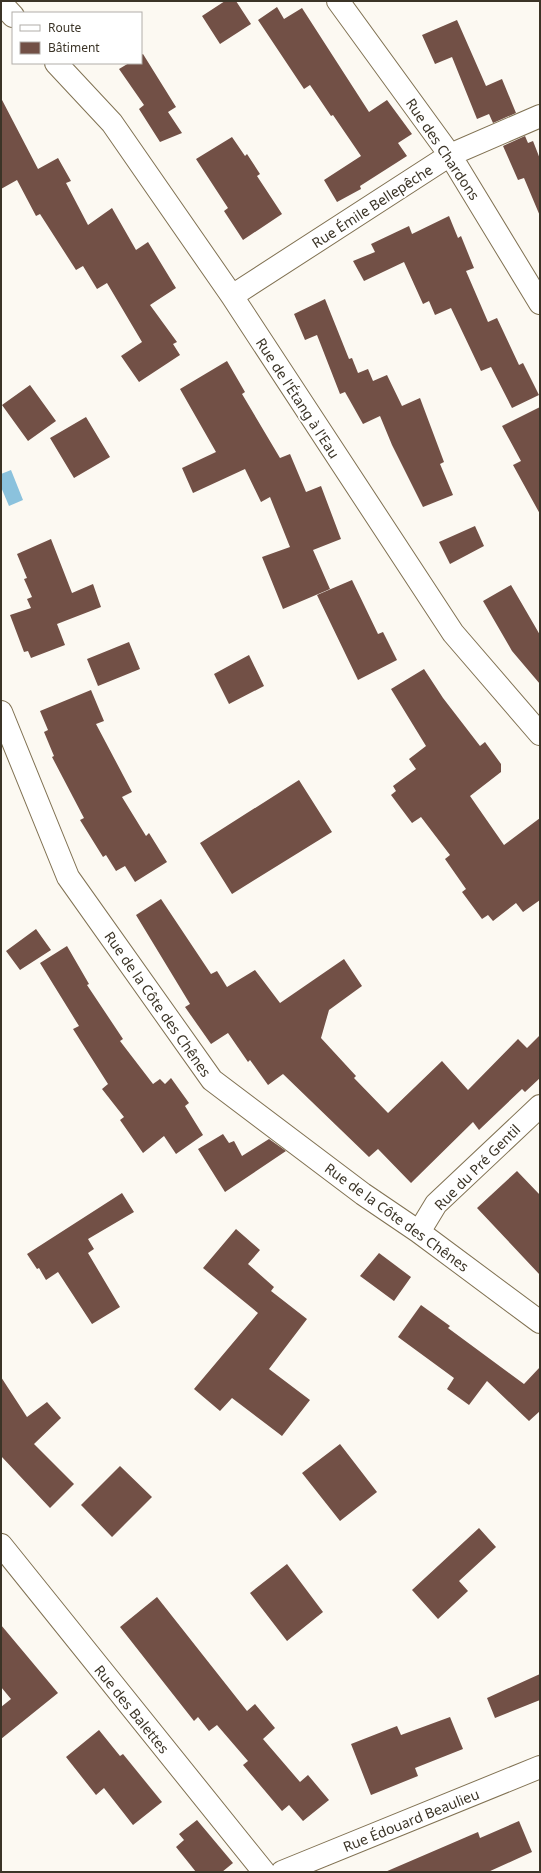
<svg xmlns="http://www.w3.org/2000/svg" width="541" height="1873" font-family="'Noto Sans',sans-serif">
<rect width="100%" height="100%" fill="#fcf9f2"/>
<path fill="#8bc2dd" d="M 11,470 L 23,500 L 9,506 L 1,487 L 1,474 Z"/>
<path fill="#725046" d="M 225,1 L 236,1 L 251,24 L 220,44 L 202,16 Z
M 277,7 L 284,19 L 302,8 L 369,112 L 387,100 L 412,134 L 398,143 L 407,156 L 360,186 L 361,189 L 337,202 L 324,180 L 361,156 L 333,115 L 331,116 L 310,85 L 304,89 L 258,20 Z
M 457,20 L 486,86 L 502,79 L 516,113 L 493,123 L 489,114 L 477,119 L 452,57 L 435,64 L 422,35 Z
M 143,54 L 176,107 L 168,112 L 182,133 L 160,142 L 139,109 L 144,105 L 119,69 L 129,63 L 141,63 L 141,55 Z
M 1,98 L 38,169 L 58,158 L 71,181 L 66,183 L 88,225 L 112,208 L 136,250 L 148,242 L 176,288 L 150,305 L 177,342 L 173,344 L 180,355 L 139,382 L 121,356 L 142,342 L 107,283 L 97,289 L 83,266 L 76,270 L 40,214 L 36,216 L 17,180 L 1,189 Z
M 525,136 L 528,143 L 533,141 L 540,159 L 540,216 L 524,178 L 518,180 L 503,146 Z
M 232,137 L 245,156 L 247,154 L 260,174 L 257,176 L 282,214 L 243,240 L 224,211 L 228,208 L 196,159 Z
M 449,216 L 458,238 L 461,236 L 474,268 L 466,271 L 488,322 L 497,318 L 519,365 L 523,363 L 539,395 L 512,408 L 491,367 L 481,371 L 451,308 L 435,315 L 429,301 L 423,304 L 404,262 L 364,281 L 353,261 L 375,252 L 371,244 L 409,226 L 412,234 Z
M 325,299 L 349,359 L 352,358 L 358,373 L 368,369 L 373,381 L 387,375 L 402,406 L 420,398 L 444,462 L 440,464 L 453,495 L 423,507 L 392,445 L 380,416 L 363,424 L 345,392 L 340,394 L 317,335 L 305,340 L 294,314 Z
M 227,361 L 245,392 L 242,394 L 280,458 L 290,454 L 306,492 L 321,486 L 341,539 L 313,550 L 330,589 L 283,609 L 262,557 L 290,547 L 270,497 L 261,502 L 245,469 L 193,493 L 182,468 L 216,452 L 180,389 Z
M 30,385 L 56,421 L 28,441 L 2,405 Z
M 540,407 L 540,514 L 513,465 L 521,461 L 502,426 Z
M 86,417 L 110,457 L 74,478 L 50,438 Z
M 475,526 L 484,546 L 450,564 L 439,542 Z
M 51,539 L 72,593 L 93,584 L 101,607 L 57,624 L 65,645 L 31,658 L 28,651 L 24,652 L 10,615 L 31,608 L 27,599 L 32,597 L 24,579 L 27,578 L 17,554 Z
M 352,580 L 378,634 L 383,632 L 397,660 L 358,680 L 317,595 Z
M 511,585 L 540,635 L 540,684 L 512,651 L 483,601 Z
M 129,642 L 140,669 L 98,686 L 87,659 Z
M 249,655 L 264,686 L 229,704 L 214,674 Z
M 424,669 L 443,698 L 480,746 L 485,742 L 501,764 L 501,772 L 470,796 L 504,845 L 540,818 L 540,900 L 523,912 L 516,903 L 493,921 L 488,915 L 482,919 L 462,892 L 466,889 L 445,859 L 450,855 L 421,817 L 412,823 L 391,795 L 396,791 L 393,786 L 416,769 L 409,759 L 426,746 L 391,689 Z
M 91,690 L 104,721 L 96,724 L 132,792 L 122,797 L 146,836 L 149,833 L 167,862 L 135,882 L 125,866 L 116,871 L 106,855 L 103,857 L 80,820 L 84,818 L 52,757 L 54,756 L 44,732 L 48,730 L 40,711 Z
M 299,780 L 332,832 L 232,894 L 200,843 Z
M 161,899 L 211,974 L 217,971 L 227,987 L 255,970 L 280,1003 L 344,959 L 362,986 L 329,1010 L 321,1038 L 356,1076 L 354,1078 L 388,1113 L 442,1061 L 468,1090 L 518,1039 L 527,1048 L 540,1035 L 540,1078 L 525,1092 L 522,1089 L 479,1130 L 473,1122 L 411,1183 L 378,1149 L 369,1157 L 283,1074 L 268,1085 L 250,1060 L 248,1062 L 228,1033 L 211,1044 L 185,1007 L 190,1004 L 136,915 Z
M 36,929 L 51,950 L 20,970 L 6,951 Z
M 67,946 L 89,984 L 87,985 L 123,1039 L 120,1041 L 153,1084 L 160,1079 L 165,1084 L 171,1078 L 189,1103 L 185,1106 L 203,1135 L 176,1154 L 164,1136 L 143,1153 L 120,1120 L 124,1117 L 102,1089 L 108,1084 L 73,1029 L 79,1026 L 40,963 Z
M 223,1134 L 229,1143 L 234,1141 L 242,1156 L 269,1139 L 286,1151 L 225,1192 L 198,1149 Z
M 517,1171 L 540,1195 L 540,1275 L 477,1208 Z
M 122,1193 L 134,1212 L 88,1239 L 94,1249 L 88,1253 L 120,1307 L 92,1324 L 58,1272 L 46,1280 L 39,1268 L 37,1269 L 27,1254 Z
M 236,1229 L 260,1250 L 248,1264 L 274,1287 L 271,1291 L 307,1319 L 269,1369 L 310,1400 L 282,1436 L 232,1398 L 220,1411 L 194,1389 L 258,1313 L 203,1268 Z
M 379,1253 L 411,1277 L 394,1301 L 360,1276 Z
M 421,1305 L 450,1326 L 448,1328 L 524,1384 L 540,1367 L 540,1411 L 529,1421 L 487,1381 L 469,1405 L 447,1389 L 454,1378 L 398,1337 Z
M 1,1377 L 27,1417 L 47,1402 L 61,1418 L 34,1444 L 74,1484 L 50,1508 L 1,1456 Z
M 340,1444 L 377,1492 L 340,1521 L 302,1473 Z
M 120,1466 L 152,1497 L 112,1537 L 81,1505 Z
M 479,1528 L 496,1547 L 459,1581 L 468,1591 L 438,1619 L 412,1590 Z
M 287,1564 L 323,1612 L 287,1641 L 250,1593 Z
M 157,1597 L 247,1711 L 255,1704 L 275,1728 L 263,1739 L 300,1782 L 308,1775 L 329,1800 L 303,1821 L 289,1805 L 282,1811 L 243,1765 L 248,1761 L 217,1725 L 209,1731 L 198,1717 L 194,1721 L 120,1627 Z
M 1,1625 L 58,1693 L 1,1739 L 1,1707 L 11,1699 L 1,1687 Z
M 540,1674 L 540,1700 L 495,1718 L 487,1698 Z
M 450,1717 L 463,1749 L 415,1768 L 418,1776 L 371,1795 L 351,1744 L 397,1726 L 401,1735 Z
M 99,1730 L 120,1756 L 123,1754 L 162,1802 L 133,1825 L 104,1788 L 96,1795 L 66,1757 Z
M 197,1820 L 233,1863 L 222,1872 L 196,1872 L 176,1847 L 184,1840 L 179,1834 Z
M 519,1821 L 532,1852 L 488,1872 L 385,1872 L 478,1832 L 480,1838 Z"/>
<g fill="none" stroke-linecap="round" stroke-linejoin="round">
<g stroke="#817253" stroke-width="24">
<path id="minor" d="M 338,1 L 450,155 L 540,303
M 1,3 L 13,16
M 56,63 L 112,123 L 232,296 L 453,633 L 540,734
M 232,296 L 450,155 L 540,116
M 1,712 L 68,877 L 212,1080 L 363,1194 L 419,1232 L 540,1322
M 419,1232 L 436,1204 L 540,1106
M 1,1545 L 264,1872
M 282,1872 L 540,1767"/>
</g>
<use href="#minor" stroke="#fff" stroke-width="22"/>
</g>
<g text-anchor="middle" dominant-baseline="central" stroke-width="4" stroke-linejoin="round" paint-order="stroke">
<g font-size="14" fill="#3b3427" stroke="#fff">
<text transform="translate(443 149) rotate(56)">Rue des Chardons</text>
<text transform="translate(372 206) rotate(-33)">Rue Émile Bellepêche</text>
<text transform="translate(298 398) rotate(57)">Rue de l'Étang à l'Eau</text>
<text transform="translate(158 1004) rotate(55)">Rue de la Côte des Chênes</text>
<text transform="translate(477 1167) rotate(-45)">Rue du Pré Gentil</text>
<text transform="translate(397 1217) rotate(36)">Rue de la Côte des Chênes</text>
<text transform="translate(132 1709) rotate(51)">Rue des Balettes</text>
<text transform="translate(411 1820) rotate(-22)">Rue Édouard Beaulieu</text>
</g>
</g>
<rect width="541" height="1873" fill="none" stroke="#3b3427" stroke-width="4"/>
<rect x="12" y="12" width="130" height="52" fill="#ffffff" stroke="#b1aea9"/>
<rect x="20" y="25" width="20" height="6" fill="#ffffff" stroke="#b1aea9"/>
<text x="48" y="32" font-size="12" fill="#3b3427">Route</text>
<rect x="20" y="42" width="20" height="12" fill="#725046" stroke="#b1aea9"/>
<text x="48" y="52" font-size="12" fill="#3b3427">Bâtiment</text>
</svg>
